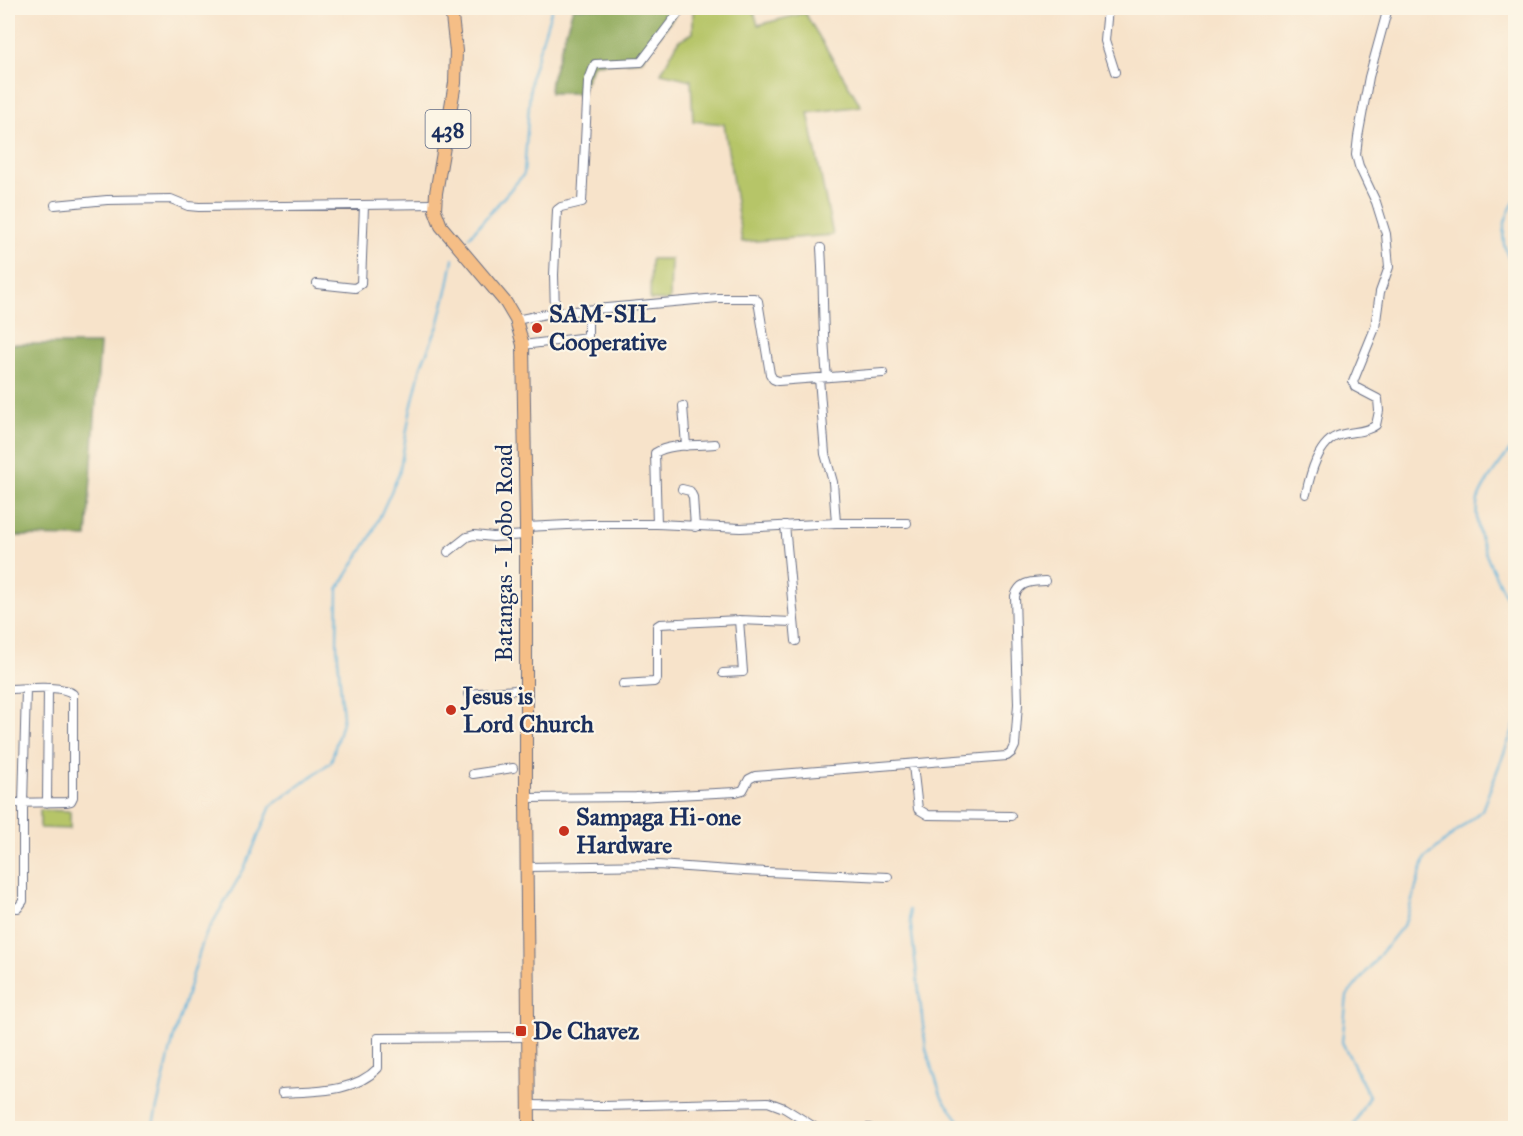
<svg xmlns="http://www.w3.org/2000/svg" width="1523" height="1136" font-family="'IM FELL Great Primer',serif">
<rect width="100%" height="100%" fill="#fcf5e5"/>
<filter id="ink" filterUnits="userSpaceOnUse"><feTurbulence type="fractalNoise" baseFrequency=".0167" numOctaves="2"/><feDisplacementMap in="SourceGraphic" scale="12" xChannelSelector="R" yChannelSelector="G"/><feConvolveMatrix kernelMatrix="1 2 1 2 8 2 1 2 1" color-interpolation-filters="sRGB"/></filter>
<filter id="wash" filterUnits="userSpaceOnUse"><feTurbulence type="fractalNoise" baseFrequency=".008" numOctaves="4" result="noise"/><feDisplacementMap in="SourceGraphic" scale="24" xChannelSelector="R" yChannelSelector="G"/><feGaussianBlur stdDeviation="1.35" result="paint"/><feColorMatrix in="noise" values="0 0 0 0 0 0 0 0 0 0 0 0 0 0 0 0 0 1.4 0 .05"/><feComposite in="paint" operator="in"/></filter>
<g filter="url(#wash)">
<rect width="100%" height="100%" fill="#f7e3ca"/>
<path fill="#b6c568" stroke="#687a63" stroke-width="1.5" d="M 693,8 L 753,8 L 758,25 L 805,13 L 861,106 L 808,113 L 833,235 L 742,242 L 724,124 L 693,121 L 691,80 L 661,73 L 679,40 L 693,33 Z
M 651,259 L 671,259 L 670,301 L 650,300 Z
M 40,810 L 70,811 L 70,829 L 40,828 Z"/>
<path fill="#90aa5c" stroke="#566c5d" stroke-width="1.5" d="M 573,8 L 680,8 L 641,61 L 594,64 L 580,93 L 550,93 L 551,80 Z
M 8,344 L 100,344 L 87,537 L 8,536 Z"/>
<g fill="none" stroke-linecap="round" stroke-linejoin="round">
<path stroke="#61b4dc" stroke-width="2" d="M 1516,199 C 1499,225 1499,246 1516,271
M 469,237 L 524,174 L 531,76 L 552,8
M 1516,442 C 1506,456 1478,489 1477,505 C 1473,541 1501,585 1516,617
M 909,910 L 926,1049 L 942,1098 L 965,1128
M 152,1128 L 173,1040 L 204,938 L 245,867 L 271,806 L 331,762 L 343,718 L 337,645 L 338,589 L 371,536 L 399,474 L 410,413 L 421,366 L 438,326 L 448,286 L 453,259
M 1352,1128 L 1369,1096 L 1342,1042 L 1347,996 L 1405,923 L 1425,858 L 1482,810 L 1516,722"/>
</g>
</g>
<g filter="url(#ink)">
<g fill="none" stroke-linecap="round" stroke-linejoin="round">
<g stroke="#686e84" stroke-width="10">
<path id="minor" d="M 1108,8 L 1105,41 L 1115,72
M 55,205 L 107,200 L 171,199 L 188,206 L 199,207 L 434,204
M 821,248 C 824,291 822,334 827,377
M 317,284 L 355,288 L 361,284 L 364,205
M 555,313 L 554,275 L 557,210 L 561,207 L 582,202 L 588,82 L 595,64 L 641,62 L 682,8
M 516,320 L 551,313 L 718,298 L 754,298 L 758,301 L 770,374 L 773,379 L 778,381 L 883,373
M 523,345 L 588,337 L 588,311
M 819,378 L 825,454 L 833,482 L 836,523
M 683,406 L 686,446
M 682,489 L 690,491 L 693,497 L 695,527
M 1306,494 C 1310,475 1318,441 1340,435 C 1351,431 1366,433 1376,425 L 1379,411 L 1378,399 L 1355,387 L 1353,382 L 1375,328 L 1380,292 L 1389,267 L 1386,234 L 1376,202 L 1359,166 L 1356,155 L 1358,137 L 1369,77 L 1388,8
M 657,524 L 655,453 C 670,443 697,446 715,444
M 785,525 L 796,641
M 526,527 L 588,524 L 657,524 L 741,528 L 836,523 L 907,523
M 448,552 L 467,537 L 474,535 L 493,537 L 526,535
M 723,673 L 743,672 L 739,620
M 623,684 L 654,682 L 657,679 L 657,626 L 660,624 L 739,620 L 793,622
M 8,689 C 23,689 62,684 73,694 L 73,797 L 71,801 L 66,802 L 8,803
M 468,694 L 526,689
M 913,765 L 918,809 L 928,815 L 1011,816
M 473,774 L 513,768
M 526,798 L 636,797 L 736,792 L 743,790 L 749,779 L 755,776 L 1007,756 L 1012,752 L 1015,746 L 1018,704 L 1015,596 C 1020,581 1031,582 1045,581
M 47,803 L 48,688
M 527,867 L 658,865 L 744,871 L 888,877
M 8,907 L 18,908 L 23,901 L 23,804 L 26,689
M 282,1093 C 314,1091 354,1093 378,1068 L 378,1038 L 528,1037
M 529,1105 L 604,1106 L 768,1102 L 784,1108 L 816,1128
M 864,1128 L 870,1128"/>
</g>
<g stroke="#686e84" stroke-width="14">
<path id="primary" d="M 451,8 L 456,51 L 455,83 L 436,193 L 435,210 L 441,226 L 506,303 L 516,320 L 523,345 L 526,527 L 526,798 L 529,1128"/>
</g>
<use href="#minor" stroke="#fff" stroke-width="8"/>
<use href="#primary" stroke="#f5be86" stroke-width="12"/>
</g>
</g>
<g fill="#c8321e" stroke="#fcf5e5" stroke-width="2">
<circle cx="537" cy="328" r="6"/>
<circle cx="451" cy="710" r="6"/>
<circle cx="564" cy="831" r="6"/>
<rect x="515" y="1025" width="12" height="12" rx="3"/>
</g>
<g text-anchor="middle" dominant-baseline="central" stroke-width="4.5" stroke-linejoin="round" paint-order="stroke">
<rect fill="#fcf5e5" stroke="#5e6a86" stroke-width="1.5" x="425.5" y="110" width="45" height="38" rx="4.5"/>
<g font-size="22" font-weight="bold" fill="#1b2f5e">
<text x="448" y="129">438</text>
</g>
<g font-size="24" font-weight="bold" fill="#1b2f5e" stroke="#fcf5e5" text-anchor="start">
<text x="549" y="314">SAM-SIL<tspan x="549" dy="28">Cooperative</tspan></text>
<text x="463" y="696">Jesus is<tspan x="463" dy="28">Lord Church</tspan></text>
<text x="576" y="817">Sampaga Hi-one<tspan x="576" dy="28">Hardware</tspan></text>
<text x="533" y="1031">De Chavez</text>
</g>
<g font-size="24" fill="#1b2f5e" stroke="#fcf5e5">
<text transform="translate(504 553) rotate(-90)">Batangas - Lobo Road</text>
</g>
</g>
<rect width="1523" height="1136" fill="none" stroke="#fcf5e5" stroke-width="30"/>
</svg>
